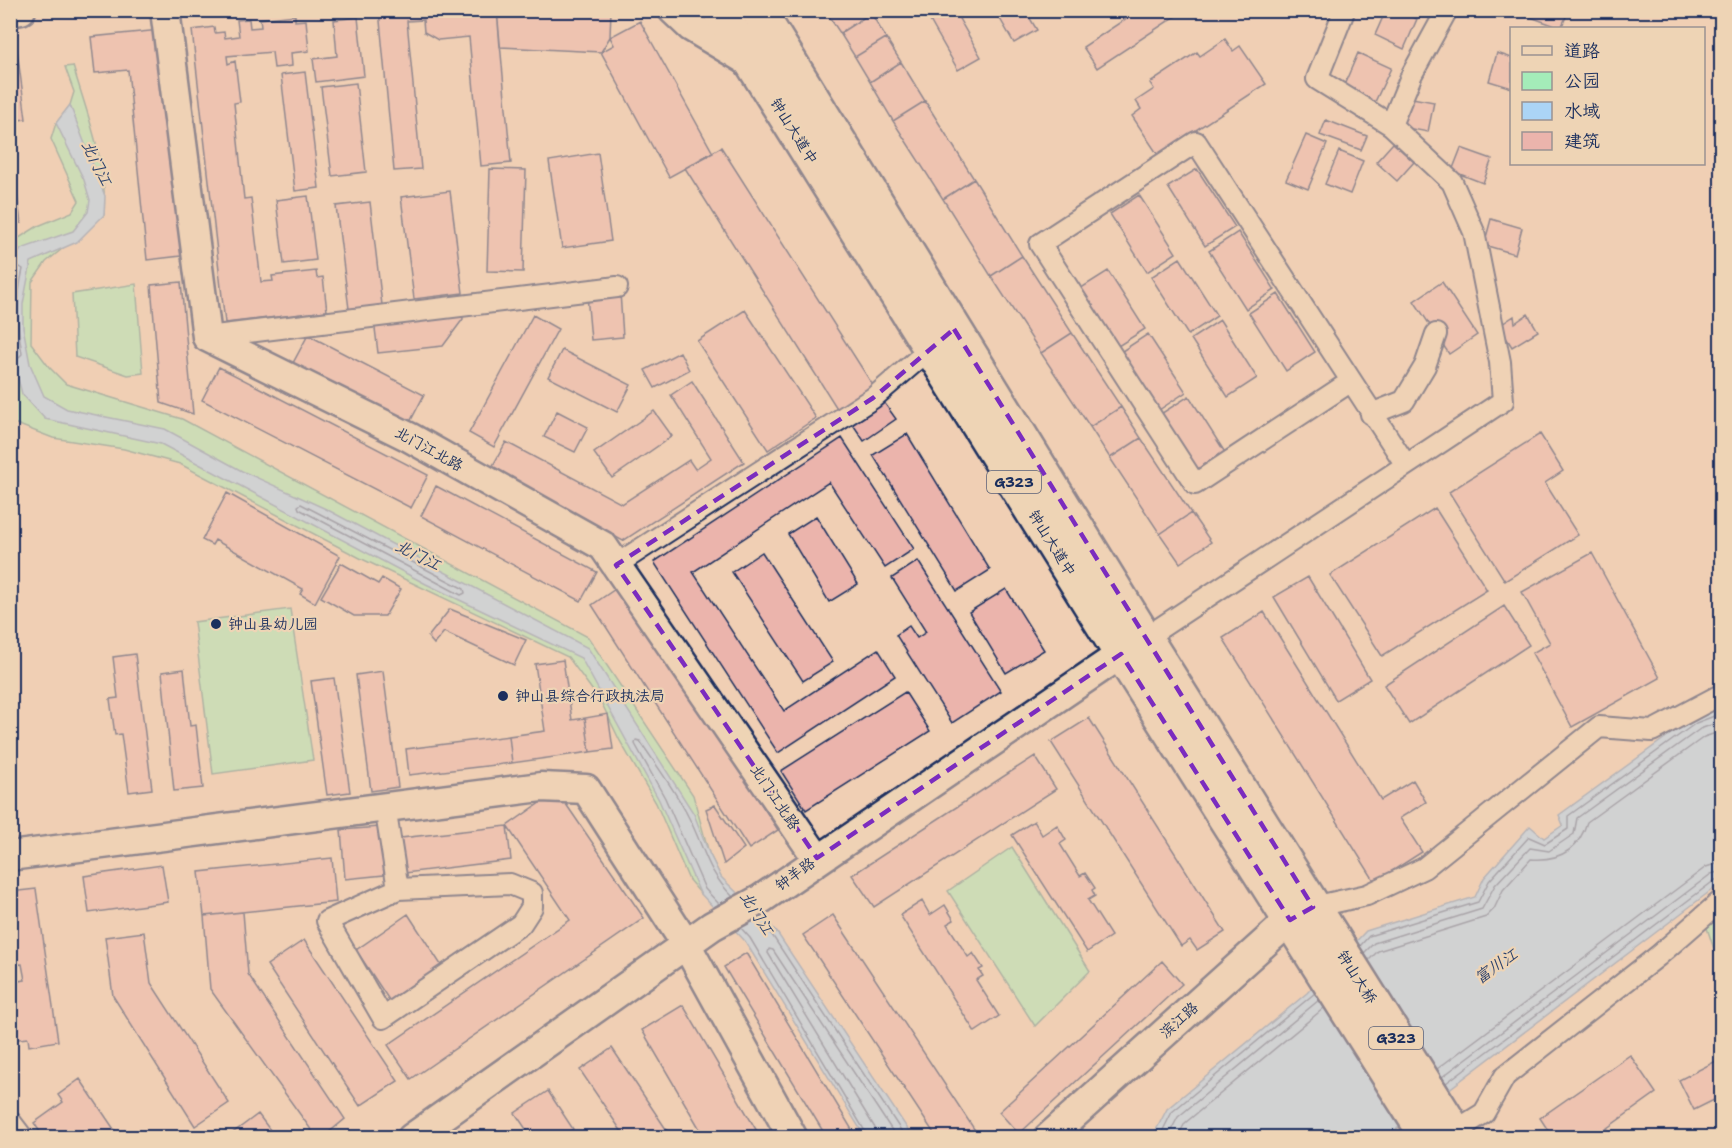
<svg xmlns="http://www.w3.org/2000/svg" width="1732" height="1148" font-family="'Shantell Sans','LXGW WenKai TC',sans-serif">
<rect width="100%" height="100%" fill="#f0cfb4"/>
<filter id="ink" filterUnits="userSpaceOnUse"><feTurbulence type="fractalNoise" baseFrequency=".0167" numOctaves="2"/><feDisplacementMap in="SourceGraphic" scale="12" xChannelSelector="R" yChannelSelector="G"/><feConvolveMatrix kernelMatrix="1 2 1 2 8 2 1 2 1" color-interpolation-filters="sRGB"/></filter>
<g filter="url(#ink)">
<path fill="#a4ecb9" stroke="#608e8c" stroke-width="1.5" d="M 73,66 C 87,114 108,165 104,215 L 46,262 L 32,282 L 31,343 L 49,367 L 66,384 L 182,419 L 588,637 L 693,795 L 709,853 L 721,877 L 700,893 L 689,880 L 656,803 L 620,741 L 601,702 L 568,657 L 362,559 L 180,464 L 124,449 L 53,438 L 11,422 L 11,243 L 38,226 L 72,212 L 79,201 L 51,139 L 56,123 L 70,105 L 74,92 L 65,67 Z
M 136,284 L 143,373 L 128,375 L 75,357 L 72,294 Z
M 290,609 L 313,760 L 213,774 L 194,622 Z
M 1012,847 L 1090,971 L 1035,1026 L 948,891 Z
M 1721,902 L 1721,964 L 1719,964 L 1703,916 Z"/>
<path fill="#abd4f6" stroke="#7192b9" stroke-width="1.5" d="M 70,105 L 105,196 L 104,215 L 77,242 L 31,262 L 23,304 L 23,327 L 30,364 L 44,396 L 67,409 L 165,429 L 242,471 L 326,509 L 588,648 L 694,814 L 709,853 L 721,877 L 776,931 L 913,1137 L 865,1137 L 745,941 L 700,893 L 659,800 L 581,658 L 426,584 L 161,444 L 45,419 L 22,394 L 13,359 L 10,269 L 21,249 L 73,231 L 88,212 L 90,200 L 84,180 L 56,123 Z
M 1721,707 L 1721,883 L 1386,1137 L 1152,1138 L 1167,1109 L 1307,993 L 1366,931 L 1475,897 L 1484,878 L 1530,826 L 1544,838 L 1563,825 L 1559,815 L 1694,717 Z"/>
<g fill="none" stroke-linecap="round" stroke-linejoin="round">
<path stroke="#55719b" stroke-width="1.5" d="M 10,270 L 20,267 L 23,269 C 16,299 17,324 22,354 L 19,357 L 10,354
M 301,504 L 464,589 L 465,593 L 461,595 L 299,509 L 298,506 Z
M 719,904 L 705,889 L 665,798 L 635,744 L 636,740 L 640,741 C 656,765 675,790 688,816 C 705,848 705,869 733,897
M 756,920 L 772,935 L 906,1138
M 741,928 L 750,938 L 869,1138
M 1360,946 L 1369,936 L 1478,902 L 1489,881 L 1529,837 L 1545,844 L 1568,829 L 1568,816 L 1696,723 L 1722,713
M 1364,953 L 1374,943 L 1482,909 L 1495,885 L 1530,848 L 1549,851 L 1574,834 L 1577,818 L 1700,729 L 1722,721
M 1369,960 L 1378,951 L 1486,917 L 1494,909 L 1503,890 L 1531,859 C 1559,861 1579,850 1587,822 L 1704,737 L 1722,731
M 1437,1069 L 1706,867 L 1722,862
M 1442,1077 L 1711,874 L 1722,871
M 1446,1083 L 1715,880 L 1722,879
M 877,1138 L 875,1128 L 768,953 L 769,949 L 773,950 L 897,1138
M 1159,1138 L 1172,1112 L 1315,993
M 1167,1138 L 1178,1117 L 1319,1000
M 1177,1138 L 1185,1123 L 1324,1008"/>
</g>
<path fill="#ebb4ac" stroke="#1b2f5e" stroke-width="1.5" d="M 379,10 L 497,10 L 511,163 L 481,166 L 469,37 L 438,40 L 424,32 L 423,20 L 407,21 L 421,169 L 394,171 Z
M 497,10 L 611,10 L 610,37 L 601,52 L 500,47 Z
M 829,10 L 869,10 L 871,13 L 840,33 L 826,12 Z
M 924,10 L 954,10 L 981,57 L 958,70 Z
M 995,10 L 1025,10 L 1037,30 L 1014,43 Z
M 1139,10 L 1185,10 L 1097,68 L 1083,47 Z
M 1386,10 L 1398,10 L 1417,19 L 1404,49 L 1375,35 Z
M 1527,10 L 1569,10 L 1561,28 L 1525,15 Z
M 871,13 L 886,38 L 855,57 L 840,33 Z
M 295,15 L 295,21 L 306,20 L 309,51 L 291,53 L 292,66 L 274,68 L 272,52 L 227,56 L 228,64 L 235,61 L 240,102 L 234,103 L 244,199 L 251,198 L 261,282 L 273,281 L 272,276 L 316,271 L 317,278 L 323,277 L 327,311 L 225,323 L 192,30 L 214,27 L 215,33 L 224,32 L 225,38 L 239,36 L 237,20 L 249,19 L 250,28 L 261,27 L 260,19 Z
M 358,17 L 364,76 L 316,82 L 313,59 L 337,56 L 334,20 Z
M 640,21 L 713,153 L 669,177 L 601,52 L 614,45 L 610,37 Z
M 160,30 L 181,256 L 147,260 L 128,70 L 95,73 L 91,37 Z
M 886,38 L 901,62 L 870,82 L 855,57 Z
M 1225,39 L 1233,51 L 1240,46 L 1266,84 L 1158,155 L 1132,116 L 1141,109 L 1136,101 L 1154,89 L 1150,83 L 1197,52 L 1200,56 Z
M 17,50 L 26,119 L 10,121 L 10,51 Z
M 1358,53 L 1391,68 L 1373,106 L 1341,92 Z
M 1497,53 L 1512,58 L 1512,88 L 1489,81 Z
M 901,62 L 925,101 L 893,121 L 870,82 Z
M 305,72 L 319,188 L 295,191 L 281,75 Z
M 356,83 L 366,172 L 332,176 L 321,87 Z
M 1407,97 L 1434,102 L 1428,132 L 1401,127 Z
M 925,101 L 974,179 L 943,199 L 893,121 Z
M 1326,120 L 1367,136 L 1361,150 L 1320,135 Z
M 1306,135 L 1327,144 L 1308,189 L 1286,180 Z
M 1393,143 L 1414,162 L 1397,181 L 1376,162 Z
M 10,144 L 21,223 L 10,224 Z
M 721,147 L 874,387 L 838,410 L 685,168 Z
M 1461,148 L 1492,159 L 1483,183 L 1452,171 Z
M 1339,151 L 1363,161 L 1350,194 L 1325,184 Z
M 598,153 L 611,241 L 562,248 L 549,161 Z
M 490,169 L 526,170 L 523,272 L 487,271 Z
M 1197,169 L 1235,227 L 1205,246 L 1168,187 Z
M 974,179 L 1022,256 L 991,276 L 943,199 Z
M 450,191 L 463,293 L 414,299 L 401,197 Z
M 1139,195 L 1176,253 L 1147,272 L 1110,214 Z
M 308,196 L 316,260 L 284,264 L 276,200 Z
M 370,202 L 382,305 L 349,309 L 336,206 Z
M 1491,219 L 1522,228 L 1515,254 L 1484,245 Z
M 1238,232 L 1275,290 L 1246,309 L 1209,251 Z
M 1022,256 L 1072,333 L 1041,353 L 991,276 Z
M 1180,258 L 1217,316 L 1188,335 L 1151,277 Z
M 1108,271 L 1145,329 L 1115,348 L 1078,290 Z
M 181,282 L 193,414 L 161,403 L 151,285 Z
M 1442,282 L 1477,335 L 1449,354 L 1414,301 Z
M 620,292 L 623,337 L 591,340 L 587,295 Z
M 1278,294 L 1315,352 L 1286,371 L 1249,313 Z
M 745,310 L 816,418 L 768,450 L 697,341 Z
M 462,311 L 463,319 L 443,346 L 378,353 L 374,320 Z
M 1528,314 L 1538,331 L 1512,347 L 1499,326 L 1514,316 L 1515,323 Z
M 533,315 L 558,329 L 494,447 L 469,433 Z
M 1220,320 L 1257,378 L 1228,397 L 1191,339 Z
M 1072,333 L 1121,407 L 1090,427 L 1041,353 Z
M 1148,334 L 1186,392 L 1156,412 L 1119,353 Z
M 308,335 L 424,395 L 409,424 L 293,363 Z
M 562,350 L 631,385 L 617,412 L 548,377 Z
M 680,352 L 689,370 L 655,388 L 645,370 Z
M 219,367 L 428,475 L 411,508 L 202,400 Z
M 692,381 L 744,462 L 623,541 L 491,469 L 506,442 L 622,504 L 689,460 L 695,469 L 711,458 L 671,395 Z
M 1189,396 L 1226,454 L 1196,473 L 1159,415 Z
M 883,401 L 896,419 L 864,441 L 852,423 Z
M 1121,407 L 1141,438 L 1110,458 L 1090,427 Z
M 557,411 L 588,427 L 575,452 L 544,437 Z
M 654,411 L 672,436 L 612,478 L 594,453 Z
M 907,434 L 990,570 L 957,591 L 873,455 Z
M 1540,434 L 1563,471 L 1545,483 L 1578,535 L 1505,581 L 1449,492 Z
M 842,438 L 914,549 L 885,568 L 829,482 L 693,572 L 784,711 L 878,649 L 895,676 L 778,753 L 654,562 Z
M 1141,438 L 1191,513 L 1160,534 L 1110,458 Z
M 436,486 L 597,572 L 581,601 L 421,516 Z
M 227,493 L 340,556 L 315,603 L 300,594 L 303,589 L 215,540 L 212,545 L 202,540 Z
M 1435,508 L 1487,590 L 1382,656 L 1330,575 Z
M 1191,513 L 1211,542 L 1180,563 L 1160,534 Z
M 816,516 L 858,584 L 829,602 L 788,534 Z
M 762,552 L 833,662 L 803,681 L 732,572 Z
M 1592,553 L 1660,678 L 1572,727 L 1532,653 L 1550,643 L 1522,592 Z
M 918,561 L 1001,691 L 952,723 L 896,635 L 909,626 L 917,638 L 926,632 L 892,578 Z
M 341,563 L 378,584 L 382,578 L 401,589 L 385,616 L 354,616 L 321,597 Z
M 1308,577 L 1370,679 L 1336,700 L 1274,597 Z
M 621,585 L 778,830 L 749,849 L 592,605 Z
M 1006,589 L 1044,650 L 1006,673 L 969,612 Z
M 1504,606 L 1529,645 L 1409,724 L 1384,685 Z
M 450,609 L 526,640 L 514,665 L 444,632 L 434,644 L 428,637 Z
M 1264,612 L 1381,800 L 1413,780 L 1426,802 L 1400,818 L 1422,852 L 1375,882 L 1223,638 Z
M 135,654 L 152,789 L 129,792 L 121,734 L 115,735 L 110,699 L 118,698 L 113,657 Z
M 563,660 L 572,720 L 585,718 L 590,752 L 512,763 L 509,736 L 545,731 L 535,664 Z
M 184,669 L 190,726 L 196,725 L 203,788 L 174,791 L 162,672 Z
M 383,671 L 398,787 L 371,791 L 356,675 Z
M 334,678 L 350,792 L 327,795 L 311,681 Z
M 905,692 L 930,731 L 806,810 L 781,771 Z
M 608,714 L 613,749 L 590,752 L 585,718 Z
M 1089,718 L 1225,932 L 1197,950 L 1190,940 L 1181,946 L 1051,742 Z
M 509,736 L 512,763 L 409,775 L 406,749 Z
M 1035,756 L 1056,789 L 874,907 L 852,875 Z
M 557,791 L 644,918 L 411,1079 L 388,1045 L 570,920 L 507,826 Z
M 715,805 L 744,848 L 724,864 L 706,809 Z
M 1034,821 L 1042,835 L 1057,825 L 1066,840 L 1060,844 L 1080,876 L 1085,873 L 1095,888 L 1092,890 L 1095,896 L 1088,900 L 1111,936 L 1087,952 L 1012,835 Z
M 507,826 L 511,860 L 405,873 L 401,838 Z
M 380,827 L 384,875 L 345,879 L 341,830 Z
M 332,858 L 336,902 L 204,916 L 199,872 Z
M 162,865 L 168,902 L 89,913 L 84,876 Z
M 36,889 L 58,1041 L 29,1046 L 28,1038 L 10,1040 L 10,982 L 25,980 L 22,964 L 10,965 L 10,892 Z
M 922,901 L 930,915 L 945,905 L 954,920 L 947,924 L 968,957 L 973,953 L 983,968 L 979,970 L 983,976 L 976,980 L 999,1016 L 975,1032 L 900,915 Z
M 243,912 L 248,974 L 345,1119 L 322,1138 L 317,1138 L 210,989 L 204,916 Z
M 408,914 L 445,971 L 393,1006 L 356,950 Z
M 833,915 L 980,1138 L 937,1138 L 803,935 Z
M 144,932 L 151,983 L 229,1103 L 195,1126 L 113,996 L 105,937 Z
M 304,940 L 398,1081 L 360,1106 L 267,965 Z
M 746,953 L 857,1138 L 827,1138 L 724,967 Z
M 1162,961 L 1182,984 L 1019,1134 L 999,1112 Z
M 683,1005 L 761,1138 L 705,1138 L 642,1030 Z
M 612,1048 L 672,1138 L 626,1138 L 580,1070 Z
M 1630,1055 L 1656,1093 L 1593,1138 L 1553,1138 L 1540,1118 Z
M 1722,1058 L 1722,1096 L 1694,1110 L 1679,1080 Z
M 80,1079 L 120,1138 L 44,1138 L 34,1123 L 63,1102 L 58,1095 Z
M 548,1091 L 573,1129 L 560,1138 L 532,1138 L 515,1113 Z
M 258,1114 L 276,1138 L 226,1138 Z"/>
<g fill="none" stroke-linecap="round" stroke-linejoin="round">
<g stroke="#1b2f5e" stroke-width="24">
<path id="street" d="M 1343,14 L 1317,79 L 1391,125
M 207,337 L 617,287
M 1350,382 L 1195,484 L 1040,244 L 1196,142 L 1406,465
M 1371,414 L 1404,401 L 1425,366 L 1436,334
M 616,565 L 873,398 L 938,342
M 1145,638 L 1503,401 L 1500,362 L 1474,232 L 1452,182 L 1391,125 L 1412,74 L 1447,10
M 385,807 L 398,889 L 510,884 L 532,893 L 532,907 L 521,924 L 383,1018 L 327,921 L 398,889
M 1313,907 L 1367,895 L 1424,868 L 1599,727 L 1652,731 L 1722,694
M 10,1121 L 23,1138
M 1455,1131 L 1484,1113 L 1505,1076 L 1658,956 L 1722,900"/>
</g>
<g stroke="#1b2f5e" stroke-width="33">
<path id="secondary" d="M 165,10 L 207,337 L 409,437 L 603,546 L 817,858
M 673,10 L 691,27 L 753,64
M 10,12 L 21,10
M 10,856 L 541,787 L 586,789 L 687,946 L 793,1138
M 412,1138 L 712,926 L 761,899 L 1139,642
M 1048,1138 L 1290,920 L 1308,909"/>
</g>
<g stroke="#1b2f5e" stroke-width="38">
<path id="highway" d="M 719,10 L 1121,654 L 1428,1138
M 758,10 L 1145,638 L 1459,1138"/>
</g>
<use href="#street" stroke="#eed4b5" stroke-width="20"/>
<use href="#secondary" stroke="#eed4b5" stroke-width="28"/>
<use href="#highway" stroke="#eed4b5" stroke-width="33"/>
</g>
</g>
<path d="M0 0H1732V1148H0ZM 954,329 L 1313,907 L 1290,920 L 1121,654 L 817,858 L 616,565 L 873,398 Z" fill="#f0cfb4" fill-opacity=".55" fill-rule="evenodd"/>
<path fill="none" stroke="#7b2cbf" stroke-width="4.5" stroke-dasharray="12 8" stroke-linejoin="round" d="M 954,329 L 1313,907 L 1290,920 L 1121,654 L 817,858 L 616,565 L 873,398 Z"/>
<g fill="#1b2f5e" stroke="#eed4b5" stroke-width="2">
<circle cx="216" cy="624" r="6"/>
<circle cx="503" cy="696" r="6"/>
</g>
<g text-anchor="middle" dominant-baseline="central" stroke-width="4.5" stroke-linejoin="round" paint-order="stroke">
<g fill="#eed4b5" stroke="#5a6078" stroke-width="1.5">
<rect x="987" y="471" width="54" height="22" rx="4.5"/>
<rect x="1369" y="1027" width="54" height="22" rx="4.5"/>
</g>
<g font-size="14" font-weight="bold" fill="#1b2f5e">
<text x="1014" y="482">G323</text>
<text x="1396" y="1038">G323</text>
</g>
<g font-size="15" fill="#1b2f5e" stroke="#eed4b5">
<text transform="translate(794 131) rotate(58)">钟山大道中</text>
<text transform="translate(429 449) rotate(29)">北门江北路</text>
<text transform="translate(1052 543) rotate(58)">钟山大道中</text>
<text transform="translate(775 797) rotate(56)">北门江北路</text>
<text transform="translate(795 874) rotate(-36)">钟羊路</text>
<text transform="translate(1357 977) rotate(58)">钟山大桥</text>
<text transform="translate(1179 1020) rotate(-42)">滨江路</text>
</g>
<g font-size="15" fill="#1b2f5e" stroke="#eed4b5" text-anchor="start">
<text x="228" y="624">钟山县幼儿园</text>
<text x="515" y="696">钟山县综合行政执法局</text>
</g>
<g font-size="16" font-style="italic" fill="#29406d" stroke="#eed4b5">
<text transform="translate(97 163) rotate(64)">北门江</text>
<text transform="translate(418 555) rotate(27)">北门江</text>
<text transform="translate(757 913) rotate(58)">北门江</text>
<text transform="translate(1496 966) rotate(-35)">富川江</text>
</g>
</g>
<rect width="1732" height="1148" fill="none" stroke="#eed4b5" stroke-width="36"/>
<rect x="18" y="18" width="1696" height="1112" fill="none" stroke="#1b2f5e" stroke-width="2" filter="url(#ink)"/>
<rect x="1510" y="27" width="195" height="138" fill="#eed4b5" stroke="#9a9292" stroke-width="1.5"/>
<rect x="1522" y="46" width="30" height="9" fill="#eed4b5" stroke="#9a9292" stroke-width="1.5"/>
<text x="1564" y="57" font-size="18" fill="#1b2f5e">道路</text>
<rect x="1522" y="72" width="30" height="18" fill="#a4ecb9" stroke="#9a9292" stroke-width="1.5"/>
<text x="1564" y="87" font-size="18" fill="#1b2f5e">公园</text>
<rect x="1522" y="102" width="30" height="18" fill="#abd4f6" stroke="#9a9292" stroke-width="1.5"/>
<text x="1564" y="117" font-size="18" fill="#1b2f5e">水域</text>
<rect x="1522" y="132" width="30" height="18" fill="#ebb4ac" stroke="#9a9292" stroke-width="1.5"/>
<text x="1564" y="147" font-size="18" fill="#1b2f5e">建筑</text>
</svg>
